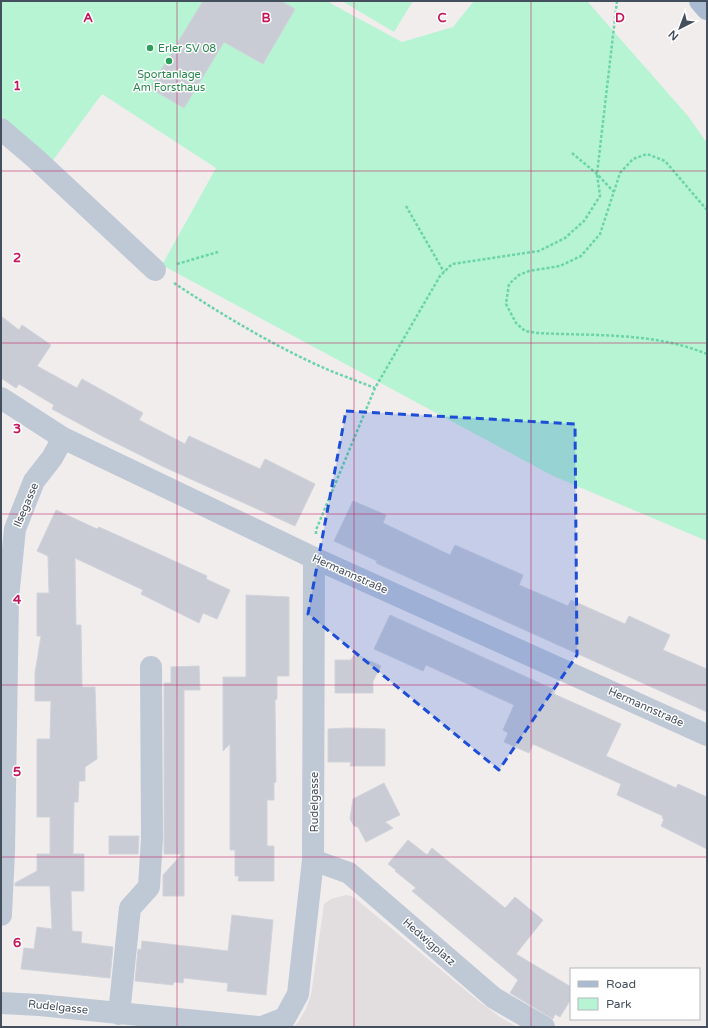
<svg xmlns="http://www.w3.org/2000/svg" width="708" height="1028" font-family="'Varela Round',sans-serif">
<rect width="100%" height="100%" fill="#f1eded"/>
<path fill="#e2dedf" d="M 346,895 L 351,896 L 356,899 L 476,999 L 500,1017 L 517,1027 L 293,1027 L 298,1022 L 306,1009 L 311,995 L 324,904 L 331,899 Z"/>
<path fill="#b6f4d3" d="M 1,1 L 331,1 L 330,3 L 402,42 L 453,27 L 474,1 L 587,1 L 688,116 L 707,143 L 707,541 L 553,476 L 162,265 L 216,168 L 102,94 L 51,163 L 1,116 Z
M 342,1 L 413,1 L 394,32 Z"/>
<path fill="#c9ccd4" stroke="#d1d3da" d="M 203,1 L 281,1 L 295,9 L 263,64 L 224,42 L 184,108 L 150,88 Z
M 1,316 L 19,330 L 22,325 L 51,345 L 37,366 L 77,388 L 82,379 L 143,413 L 139,420 L 185,444 L 189,436 L 260,469 L 265,459 L 315,484 L 295,526 L 164,467 L 102,436 L 52,409 L 54,405 L 19,384 L 16,388 L 1,378 Z
M 353,501 L 386,515 L 383,523 L 450,555 L 455,545 L 523,575 L 519,585 L 568,606 L 571,600 L 625,624 L 629,616 L 670,635 L 663,650 L 707,669 L 707,712 L 376,563 L 377,561 L 334,541 Z
M 56,510 L 97,529 L 99,527 L 139,545 L 207,576 L 206,579 L 230,590 L 217,619 L 203,613 L 199,623 L 141,594 L 143,590 L 75,558 L 76,625 L 81,625 L 82,687 L 95,687 L 97,759 L 85,767 L 85,781 L 79,781 L 78,802 L 74,802 L 73,854 L 84,854 L 84,891 L 71,891 L 72,931 L 82,932 L 81,943 L 113,947 L 110,978 L 21,969 L 24,948 L 34,949 L 37,927 L 52,929 L 50,886 L 15,886 L 15,883 L 37,871 L 37,854 L 50,854 L 50,817 L 37,817 L 37,739 L 50,739 L 51,701 L 35,701 L 35,673 L 41,636 L 37,636 L 37,593 L 49,593 L 48,556 L 37,551 Z
M 246,595 L 289,597 L 289,676 L 277,676 L 277,699 L 275,700 L 276,782 L 274,783 L 274,800 L 267,800 L 267,846 L 274,846 L 274,881 L 238,881 L 239,876 L 235,876 L 235,850 L 230,850 L 230,744 L 223,751 L 223,677 L 246,677 Z
M 390,615 L 555,690 L 554,694 L 621,724 L 606,756 L 676,788 L 678,784 L 707,797 L 707,849 L 661,826 L 664,819 L 662,818 L 663,816 L 617,795 L 621,784 L 533,744 L 529,753 L 504,742 L 508,733 L 503,730 L 514,705 L 426,665 L 423,671 L 374,649 Z
M 355,654 L 381,666 L 373,681 L 373,693 L 335,693 L 335,660 L 351,660 Z
M 199,666 L 200,690 L 184,690 L 184,896 L 163,896 L 163,875 L 182,854 L 164,854 L 164,683 L 171,683 L 171,667 Z
M 347,728 L 385,729 L 385,766 L 350,766 L 351,762 L 328,762 L 328,729 Z
M 384,783 L 400,815 L 385,822 L 393,828 L 366,842 L 358,827 L 354,826 L 350,819 L 353,799 Z
M 109,836 L 139,836 L 138,854 L 109,854 Z
M 408,840 L 427,855 L 432,848 L 505,908 L 515,897 L 543,920 L 516,954 L 571,987 L 571,999 L 560,1017 L 555,1014 L 553,1019 L 510,993 L 518,980 L 412,891 L 416,888 L 395,871 L 396,870 L 388,864 Z
M 232,915 L 273,920 L 266,995 L 227,991 L 228,983 L 184,978 L 183,983 L 174,982 L 173,985 L 135,981 L 138,949 L 141,950 L 142,941 L 228,951 Z"/>
<g fill="none" stroke-linecap="round" stroke-linejoin="round">
<path stroke="#6bd5a9" stroke-width="2.5" stroke-dasharray="3 2" stroke-linecap="butt" d="M 572,153 L 597,174 L 614,192
M 406,206 L 444,272
M 707,210 L 665,161 L 647,154 L 633,159 L 620,173 L 600,234 L 581,256 L 560,266 L 529,271 L 519,275 L 509,284 L 506,304 L 516,323 L 525,331 L 537,333 C 594,336 654,332 707,354
M 177,264 L 218,252
M 174,283 C 219,313 266,341 315,364 C 334,373 355,380 375,388
M 316,534 L 316,530 L 375,388 L 440,276 L 452,264 L 539,251 L 565,238 L 584,221 L 600,196 L 597,174 L 617,1"/>
<path stroke="#bfc9d5" stroke-width="22" d="M 1,129 L 36,159 L 155,270
M 1,398 L 63,438 L 314,558 L 707,735
M 313,860 L 349,873 L 494,998 L 544,1027
M 1,915 L 4,852 L 8,598 L 15,529 L 34,481 L 52,458 L 63,438
M 1,1003 L 39,1005 L 258,1027
M 119,1014 L 130,908 L 149,887 L 152,838 L 151,667
M 262,1027 L 285,1018 L 298,994 L 313,860 L 314,558"/>
<path stroke="#aabad0" stroke-width="22" d="M 700,1 L 707,9"/>
</g>
<path fill="#1d4ed8" fill-opacity="0.2" stroke="#1d4ed8" stroke-width="3" stroke-dasharray="8 5" stroke-linejoin="round" d="M 346,411 L 575,424 L 577,655 L 499,770 L 308,614 Z"/>
<path fill="none" stroke="#c2185b" stroke-width="1" stroke-opacity="0.55" d="M 177,1 L 177,1027M 354,1 L 354,1027M 531,1 L 531,1027M 1,171 L 707,171M 1,343 L 707,343M 1,514 L 707,514M 1,685 L 707,685M 1,857 L 707,857"/>
<g fill="#2e9e5b" stroke="#fff" stroke-width="1.5">
<circle cx="150" cy="48" r="4"/>
<circle cx="169" cy="61" r="4"/>
</g>
<g text-anchor="middle" dominant-baseline="central" stroke-width="3" stroke-linejoin="round" paint-order="stroke">
<g font-size="11" fill="#27864d" stroke="#fff" text-anchor="start">
<text x="158" y="48">Erler SV 08</text>
<text x="169" y="74" text-anchor="middle">Sportanlage<tspan x="169" dy="13">Am Forsthaus</tspan></text>
</g>
<g font-size="11" fill="#444f5d" stroke="#fff">
<text transform="translate(26 505) rotate(-67)">Ilsegasse</text>
<text transform="translate(350 574) rotate(24)">Hermannstraße</text>
<text transform="translate(646 707) rotate(24)">Hermannstraße</text>
<text transform="translate(314 802) rotate(-90)">Rudelgasse</text>
<text transform="translate(429 942) rotate(41)">Hedwigplatz</text>
<text transform="translate(58 1007) rotate(6)">Rudelgasse</text>
</g>
</g>
<g font-size="13" text-anchor="middle" font-weight="bold" fill="#c2185b" stroke="#fff" stroke-width="3" stroke-linejoin="round" paint-order="stroke">
<text x="88" y="22">A</text>
<text x="266" y="22">B</text>
<text x="442" y="22">C</text>
<text x="620" y="22">D</text>
<text x="17" y="90">1</text>
<text x="17" y="262">2</text>
<text x="17" y="433">3</text>
<text x="17" y="604">4</text>
<text x="17" y="776">5</text>
<text x="17" y="947">6</text>
</g>
<rect width="708" height="1028" fill="none" stroke="#444f5d" stroke-width="4"/>
<rect x="570" y="968" width="130" height="52" fill="#ffffff" stroke="#b4b9be"/>
<rect x="578" y="981" width="20" height="6" fill="#aabad0" stroke="#b4b9be"/>
<text x="606" y="988" font-size="12" fill="#444f5d">Road</text>
<rect x="578" y="998" width="20" height="12" fill="#b6f4d3" stroke="#b4b9be"/>
<text x="606" y="1008" font-size="12" fill="#444f5d">Park</text>
<g transform="translate(680 28) rotate(222)" stroke="#ffffff" stroke-width="3" paint-order="stroke">
<path d="M0-3L7 15L0 10L-7 15Z" fill="#444f5d"/>
<text y="-6" font-size="11" font-weight="bold" text-anchor="middle" fill="#444f5d">N</text>
</g>
</svg>
